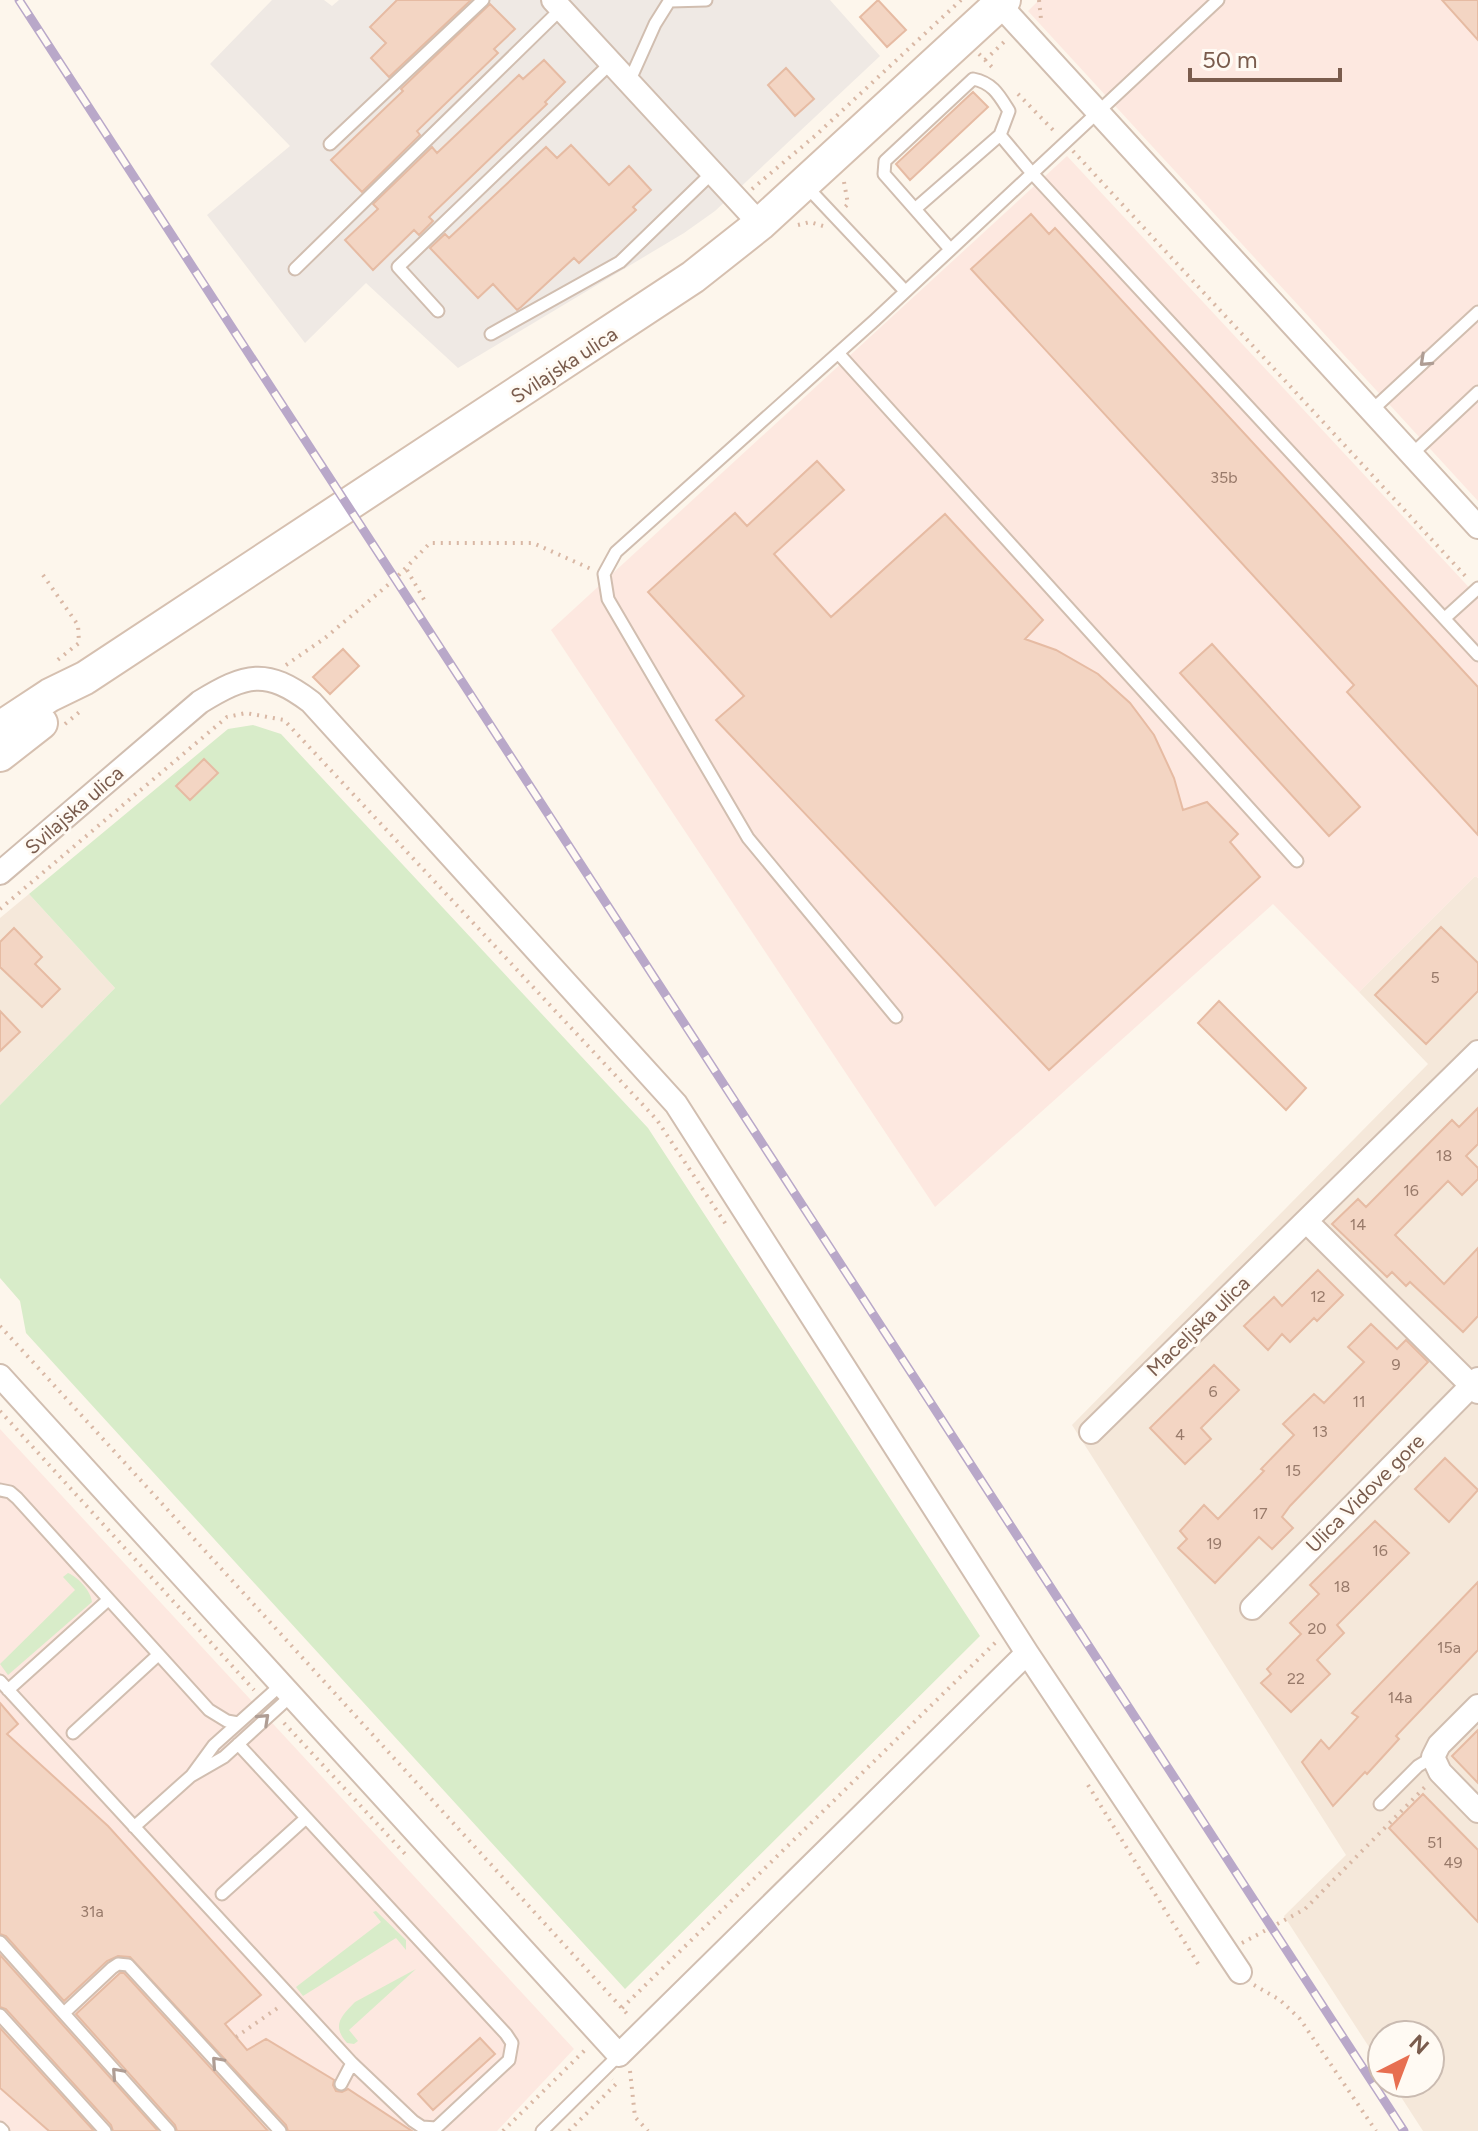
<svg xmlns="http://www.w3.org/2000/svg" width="1478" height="2131" font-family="Figtree,sans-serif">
<rect width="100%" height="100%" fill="#fdf6ec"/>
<path fill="#f5e8da" d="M 1475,876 L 1478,878 L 1478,2131 L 1423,2131 L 1392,2083 L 1430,2083 L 1430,2035 L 1382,2035 L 1382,2067 L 1284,1916 L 1346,1855 L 1072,1425 L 1428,1064 L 1359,992 Z
M 29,894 L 115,988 L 0,1105 L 0,918 Z"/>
<path fill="#fde8e0" d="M 1039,0 L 1478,0 L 1478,501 L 1028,11 Z
M 1067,156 L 1478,597 L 1478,878 L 1475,876 L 1359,992 L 1273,904 L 935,1207 L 551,630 Z
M 0,1429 L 574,2049 L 497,2131 L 0,2131 Z"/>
<path fill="#efe9e4" d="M 272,0 L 324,0 L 332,6 L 339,0 L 830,0 L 880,56 L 715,211 L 684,233 L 458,368 L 366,283 L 305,343 L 207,215 L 290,146 L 210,64 Z"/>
<path fill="#d8ecc9" d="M 253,725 L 281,734 L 648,1128 L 980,1636 L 625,1989 L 26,1333 L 20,1301 L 0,1278 L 0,1105 L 115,988 L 29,894 L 228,729 Z
M 68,1573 C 78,1577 91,1591 92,1602 L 8,1675 L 0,1664 L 75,1590 L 63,1577 Z
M 376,1911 L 406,1940 L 406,1950 L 396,1938 L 303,1996 L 296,1987 L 381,1922 L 373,1912 Z
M 416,1969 L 349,2030 L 358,2041 L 354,2044 L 347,2043 C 332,2026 340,2017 355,2002 Z"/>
<path fill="#f3d5c3" stroke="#e6bba3" stroke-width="2" d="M 397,0 L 471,0 L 389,77 L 371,58 L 386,43 L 370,27 Z
M 878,0 L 906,30 L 887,47 L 860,17 Z
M 1442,0 L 1478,0 L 1478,40 Z
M 490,4 L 515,29 L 494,49 L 498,53 L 417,131 L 420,135 L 362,192 L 331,160 L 403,91 L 401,89 Z
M 544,60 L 565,82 L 545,102 L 547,104 L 429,217 L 433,221 L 419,235 L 414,230 L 373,270 L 345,240 L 378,209 L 373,204 L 432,147 L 437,153 L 519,75 L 523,79 Z
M 786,68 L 814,99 L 795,116 L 768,85 Z
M 973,92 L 988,107 L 910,180 L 896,164 Z
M 571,145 L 609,185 L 629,166 L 651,190 L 633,207 L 636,210 L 579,263 L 574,258 L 521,307 L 517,310 L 493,284 L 478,298 L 430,248 L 445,234 L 449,238 L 546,147 L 557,158 Z
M 1031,214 L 1049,234 L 1055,228 L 1478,687 L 1478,835 L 1347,692 L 1354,685 L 971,269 Z
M 817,461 L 844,490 L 774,554 L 831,617 L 945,514 L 1043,620 L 1025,639 L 1056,650 L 1098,674 L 1130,703 L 1154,735 L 1174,778 L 1183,810 L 1207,802 L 1238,834 L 1230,842 L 1260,877 L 1049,1070 L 716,720 L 744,696 L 648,592 L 735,513 L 747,526 Z
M 1212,644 L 1360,807 L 1329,836 L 1180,673 Z
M 343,649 L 359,666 L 330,694 L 313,677 Z
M 204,759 L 218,773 L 190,800 L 176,786 Z
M 1441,927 L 1478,963 L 1478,991 L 1426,1044 L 1375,995 Z
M 14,928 L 42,957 L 35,964 L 60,989 L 42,1007 L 0,967 L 0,942 Z
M 1219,1001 L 1306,1088 L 1286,1110 L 1198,1023 Z
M 0,1011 L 20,1032 L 0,1051 Z
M 1478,1108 L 1478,1144 L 1466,1156 L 1478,1168 L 1478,1179 L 1462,1195 L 1448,1181 L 1395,1235 L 1444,1284 L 1478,1248 L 1478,1316 L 1463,1332 L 1410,1282 L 1406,1286 L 1392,1272 L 1387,1277 L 1332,1224 L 1358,1199 L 1366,1207 L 1452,1120 L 1459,1127 Z
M 1318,1270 L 1343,1295 L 1317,1321 L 1314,1318 L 1290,1342 L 1282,1334 L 1268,1350 L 1244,1326 L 1274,1297 L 1282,1306 Z
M 1371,1324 L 1397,1349 L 1406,1340 L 1428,1362 L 1290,1506 L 1282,1517 L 1293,1528 L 1272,1549 L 1259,1537 L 1215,1583 L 1178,1548 L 1187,1539 L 1180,1531 L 1204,1505 L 1218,1519 L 1264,1471 L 1261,1469 L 1294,1435 L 1283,1424 L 1314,1394 L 1324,1403 L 1364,1362 L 1348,1347 Z
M 1214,1365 L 1239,1390 L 1201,1428 L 1211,1439 L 1185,1464 L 1150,1428 Z
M 1445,1458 L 1478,1490 L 1449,1522 L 1415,1489 Z
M 1375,1521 L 1409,1553 L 1337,1625 L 1344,1633 L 1317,1660 L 1330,1674 L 1291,1712 L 1261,1683 L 1271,1674 L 1267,1669 L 1301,1634 L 1290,1623 L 1319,1594 L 1310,1585 Z
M 1478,1582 L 1478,1650 L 1396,1736 L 1399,1739 L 1367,1774 L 1365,1772 L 1333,1806 L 1302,1762 L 1321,1740 L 1329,1749 L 1358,1717 L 1352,1713 Z
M 0,1703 L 18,1724 L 7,1734 L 108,1826 L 261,1995 L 225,2024 L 247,2050 L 266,2039 L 334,2080 L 333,2085 L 336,2091 L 342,2092 L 348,2089 L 412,2131 L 288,2131 L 286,2125 L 130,1957 L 118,1956 L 107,1961 L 64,2001 L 6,1936 L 0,1934 Z
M 1478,1730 L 1478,1783 L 1452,1756 Z
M 1423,1794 L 1478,1850 L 1478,1922 L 1389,1828 Z
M 0,1955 L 158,2131 L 113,2131 L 111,2125 L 6,2009 L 0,2007 Z
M 120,1973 L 124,1973 L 268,2131 L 177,2131 L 175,2125 L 76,2014 Z
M 0,2028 L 94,2131 L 49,2131 L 0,2088 Z
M 480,2038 L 495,2054 L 433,2110 L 418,2094 Z"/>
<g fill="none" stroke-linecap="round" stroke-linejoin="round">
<g stroke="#d1beb0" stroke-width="15">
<path id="lane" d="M 670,1 L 706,0
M 629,82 L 655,24 L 670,0
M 330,144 L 483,0
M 807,187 L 905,291
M 915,209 L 1000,135
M 950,249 L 884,174 L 885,161 L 973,79 C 993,83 999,95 1009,111 L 1000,135 L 1031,172 L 1478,655
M 295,269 L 561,9
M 438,311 L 398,267 L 611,63
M 491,334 L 620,262 L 712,173
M 838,353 L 1297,861
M 1371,411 L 1478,312
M 1411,455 L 1478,392
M 1445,618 L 1478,588
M 896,1017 L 748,838 L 608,599 L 604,574 L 616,552 L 875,320 L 1218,0
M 0,1490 L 10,1492 L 17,1498 L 209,1710 L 227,1721 L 238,1723
M 0,1681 L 352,2063 L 413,2121 L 422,2127 L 436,2128 L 509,2060 L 512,2043 L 506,2034 L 238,1744
M 8,1690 L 108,1600
M 73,1733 L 158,1655
M 192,1775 L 214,1745 L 282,1684
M 1380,1804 L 1418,1766 L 1433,1757
M 134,1827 L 191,1776 L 224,1757 L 292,1695
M 222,1894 L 306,1818
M 0,1942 L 169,2131
M 64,2013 L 112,1968 L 118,1964 L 128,1965 L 280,2131
M 0,2015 L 105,2131
M 341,2084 L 352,2063
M 0,2128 L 3,2131
M 542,2131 L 619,2055"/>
</g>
<g stroke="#d1beb0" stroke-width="26">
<path id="street" d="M 553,0 L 760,224
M 999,4 L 1478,527
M 0,873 L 200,702 C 246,674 266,668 311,702 L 676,1104 L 1027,1653 L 1240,1972
M 1306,1221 L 1478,1392
M 0,1376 L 619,2055 L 1027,1653
M 1091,1432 L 1478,1052
M 1252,1608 L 1478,1379
M 1478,1706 L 1439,1745 L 1433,1757 L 1440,1772 L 1478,1811"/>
</g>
<g stroke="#d6c0b0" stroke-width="36">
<path id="secondary" d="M 0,728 L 50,695 L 85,678 L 693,277 L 760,224 L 1004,0
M 0,755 L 41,723"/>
</g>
<path stroke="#d9b8a5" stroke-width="4" stroke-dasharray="2 6" stroke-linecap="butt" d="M 1039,0 L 1041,19
M 979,54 L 995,70
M 985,60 L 1005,41
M 1018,94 L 1056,133
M 1073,151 L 1469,580
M 844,182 L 848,204 L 845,207
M 752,189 L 816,135 L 961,0
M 798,225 L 810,222 L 823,226
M 407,570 L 426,603
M 43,575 L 78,625 L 79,643 L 55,662
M 286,665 L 325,638 L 395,579 L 430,543 L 533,543 L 591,569
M 65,724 L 83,709
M 0,909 L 227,717 L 246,713 L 284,720 L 657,1120 L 727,1226
M 0,1326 L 630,2017
M 0,1411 L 254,1690
M 284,1723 L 406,1855
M 1088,1785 L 1200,1967
M 1242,1943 L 1305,1909 L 1425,1787
M 1254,1985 L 1280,2000 L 1300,2019 L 1376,2131
M 622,2008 L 996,1642
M 236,2037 L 279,2007
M 630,2071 L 635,2117 L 648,2131
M 503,2131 L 585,2050
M 569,2131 L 616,2084 L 612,2080"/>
<use href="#lane" stroke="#fff" stroke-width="11"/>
<use href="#street" stroke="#fff" stroke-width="22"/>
<use href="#secondary" stroke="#fff" stroke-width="32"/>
<g stroke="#b9a8c9" stroke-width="9">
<path id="rail" d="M 19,0 L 1404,2131"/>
</g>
<use href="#rail" stroke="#fffaf3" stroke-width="6" stroke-dasharray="18" stroke-linecap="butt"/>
</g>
<defs><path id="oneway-chevron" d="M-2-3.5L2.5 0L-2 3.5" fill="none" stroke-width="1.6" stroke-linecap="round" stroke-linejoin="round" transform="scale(2)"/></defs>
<g stroke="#af9d94">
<use href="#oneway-chevron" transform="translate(1425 361) rotate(137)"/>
<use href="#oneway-chevron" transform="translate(264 1719) rotate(-43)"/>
<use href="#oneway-chevron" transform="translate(217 2062) rotate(-132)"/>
<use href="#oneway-chevron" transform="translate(117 2073) rotate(-132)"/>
</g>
<g text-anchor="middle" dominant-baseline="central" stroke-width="6" stroke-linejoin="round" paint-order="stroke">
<g font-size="16" fill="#987a6a">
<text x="1224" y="477">35b</text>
<text x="1435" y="977">5</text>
<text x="1444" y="1155">18</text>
<text x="1411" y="1190">16</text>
<text x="1358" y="1224">14</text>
<text x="1318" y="1296">12</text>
<text x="1396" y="1364">9</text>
<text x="1213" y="1391">6</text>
<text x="1359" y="1401">11</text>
<text x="1320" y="1431">13</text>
<text x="1180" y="1434">4</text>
<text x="1293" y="1470">15</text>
<text x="1260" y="1513">17</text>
<text x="1214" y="1543">19</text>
<text x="1380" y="1550">16</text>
<text x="1342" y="1586">18</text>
<text x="1317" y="1628">20</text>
<text x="1449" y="1647">15a</text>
<text x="1296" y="1678">22</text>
<text x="1400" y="1697">14a</text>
<text x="1435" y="1842">51</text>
<text x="1453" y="1862">49</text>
<text x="92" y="1911">31a</text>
</g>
<g font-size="20" fill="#7a5c4d" stroke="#fffaf3">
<text transform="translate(564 365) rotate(-33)">Svilajska ulica</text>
<text transform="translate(74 810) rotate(-41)">Svilajska ulica</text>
<text transform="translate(1198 1326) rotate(-44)">Maceljska ulica</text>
<text transform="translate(1365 1493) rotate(-45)">Ulica Vidove gore</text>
</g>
</g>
<g transform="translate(1406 2059) rotate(42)"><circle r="38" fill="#fffaf3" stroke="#cabbb1" stroke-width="2"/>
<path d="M0-6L14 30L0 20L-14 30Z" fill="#e76f51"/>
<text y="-12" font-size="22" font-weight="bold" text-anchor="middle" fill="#7a5c4d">N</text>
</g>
<path d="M1190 68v12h150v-12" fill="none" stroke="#7a5c4d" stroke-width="4"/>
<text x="1202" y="68" font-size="24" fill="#7a5c4d" stroke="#fffaf3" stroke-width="6" paint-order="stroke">50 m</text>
</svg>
